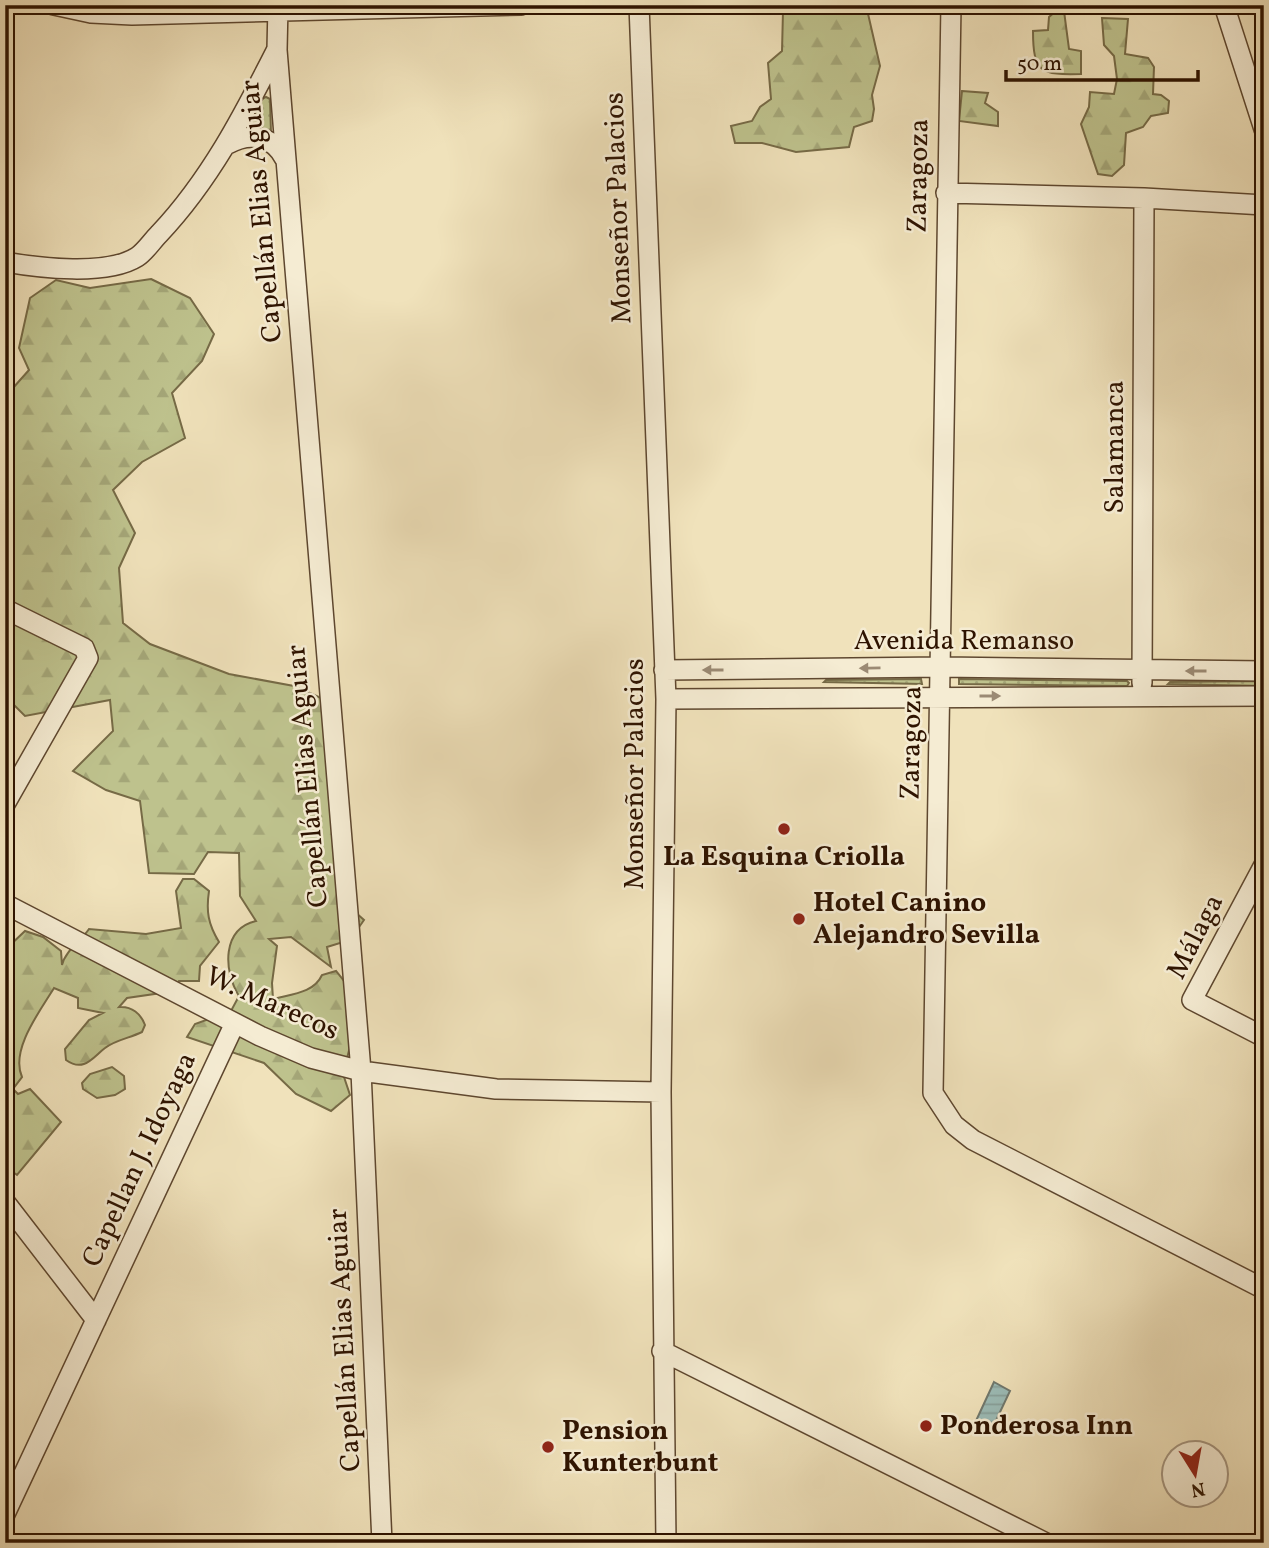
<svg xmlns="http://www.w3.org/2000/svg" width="1269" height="1548" font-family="Vollkorn,serif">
<defs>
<pattern id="green-dots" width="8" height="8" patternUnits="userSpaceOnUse" patternTransform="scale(1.75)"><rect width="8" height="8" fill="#bec28d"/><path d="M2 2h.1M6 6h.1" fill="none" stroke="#a4a678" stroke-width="1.8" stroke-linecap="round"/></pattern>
<pattern id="forest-firs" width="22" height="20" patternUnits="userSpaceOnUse" patternTransform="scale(1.75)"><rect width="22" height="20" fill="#bec28d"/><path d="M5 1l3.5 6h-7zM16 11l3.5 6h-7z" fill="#a4a678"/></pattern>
<pattern id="water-rules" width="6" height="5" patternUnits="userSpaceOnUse" patternTransform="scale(1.75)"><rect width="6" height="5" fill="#9cbcb7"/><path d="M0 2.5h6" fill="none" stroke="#87a19c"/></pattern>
</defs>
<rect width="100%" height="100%" fill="#f0e2bb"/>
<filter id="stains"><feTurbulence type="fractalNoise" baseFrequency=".00286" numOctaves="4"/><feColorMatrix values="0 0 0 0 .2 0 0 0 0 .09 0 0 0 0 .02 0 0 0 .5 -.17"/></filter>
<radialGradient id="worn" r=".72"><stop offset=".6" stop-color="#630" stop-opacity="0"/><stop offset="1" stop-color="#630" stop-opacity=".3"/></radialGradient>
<path fill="url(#green-dots)" stroke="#766a46" stroke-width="2" d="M 266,97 L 270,99 L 271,134 L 244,131 L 259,101 Z
M 921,679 L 922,684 L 824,682 L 826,680 Z
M 959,679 L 1127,681 L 1129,683 L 1127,686 L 959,684 Z
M 1264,681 L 1264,686 L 1168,684 L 1170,682 Z"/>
<path fill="url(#forest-firs)" stroke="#766a46" stroke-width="2" d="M 753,5 L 866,5 L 880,66 L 872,95 L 874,109 L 872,121 L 854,127 L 849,147 L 796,152 L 762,143 L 735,143 L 731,126 L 752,121 L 760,107 L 771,99 L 768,63 L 782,51 L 783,11 Z
M 1056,11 L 1064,11 L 1069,49 L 1081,51 L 1081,74 C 1041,75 1033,73 1033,31 L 1048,30 L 1049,17 Z
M 1102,18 L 1128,19 L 1125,54 L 1148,58 L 1154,67 L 1153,94 L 1161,95 L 1169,101 L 1168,113 L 1151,116 L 1143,127 L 1126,133 L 1124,165 L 1112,176 L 1098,174 L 1081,124 L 1089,107 L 1090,92 L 1114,94 L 1117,79 L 1114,56 L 1104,45 Z
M 962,91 L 988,93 L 985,103 L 998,112 L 998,126 L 959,121 Z
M 151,279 L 190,298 L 214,334 L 202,361 L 172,393 L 185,438 L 142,462 L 113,490 L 135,533 L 119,568 L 123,623 L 150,644 L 229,674 L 294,686 L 330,702 L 347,905 L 364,920 L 350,940 L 327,947 L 331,967 L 291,937 L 269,939 L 277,946 L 272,983 L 273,999 C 292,994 314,993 322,975 L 336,971 L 348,986 L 354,1031 L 343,1074 L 350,1095 L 331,1111 L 296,1094 L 264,1063 L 187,1037 L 195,1024 L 231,1011 L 239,996 C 223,970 222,929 256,921 L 240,896 L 239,853 L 208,852 L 194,874 L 149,873 L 140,801 L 106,790 L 73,771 L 113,731 L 110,700 L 25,716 L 5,696 L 5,397 L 29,370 L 19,348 L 30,298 L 56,280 L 90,288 Z
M 183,879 L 194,879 L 209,891 C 206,911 208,924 219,942 L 200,966 L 199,981 L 179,981 L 175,991 L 127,998 L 119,1007 C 132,1006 141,1014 145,1025 L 142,1032 C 130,1038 115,1040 105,1048 C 93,1057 84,1073 66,1060 L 65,1049 L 89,1020 L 103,1013 L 78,1008 L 78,998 L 54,988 C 40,1011 10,1050 22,1077 L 13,1089 L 18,1094 L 30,1089 L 61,1122 L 17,1175 L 5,1166 L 5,950 L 25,931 L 43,937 L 61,951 L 62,965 C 65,951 81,941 89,929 L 146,934 L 181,928 L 176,891 Z
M 112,1067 L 124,1076 L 125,1089 L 115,1095 L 97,1098 L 83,1089 L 82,1083 L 90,1074 Z"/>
<path fill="url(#water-rules)" stroke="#70786e" stroke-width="2" d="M 994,1382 L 1010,1391 L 992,1429 L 975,1423 Z"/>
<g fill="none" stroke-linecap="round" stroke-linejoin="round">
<g stroke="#5e472f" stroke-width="22">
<path id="street" d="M 54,5 L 91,13 L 132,15 L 521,5
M 278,5 L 277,50 L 361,1071 L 382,1543
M 639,5 L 666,699 L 661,1092 L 666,1543
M 951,5 L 933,1093 L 954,1125 L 973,1140 L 1264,1289
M 1224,5 L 1264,129
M 228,144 C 251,131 274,137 285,159
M 946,193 L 1144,198 L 1264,205
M 5,262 C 39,268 107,276 137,257 C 145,252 152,241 159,234 C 210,180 243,116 276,51
M 5,609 L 84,648 L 88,658 L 5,804
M 664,670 L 942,667 L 1264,671
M 1142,683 L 1144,198
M 666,699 L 1264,696
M 1264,865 L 1192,1000 L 1264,1037
M 5,904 L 260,1036 L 311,1058 L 361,1071 L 496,1089 L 661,1092
M 5,1202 L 96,1320
M 662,1351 L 1046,1543
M 5,1514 L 235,1023"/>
</g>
<use href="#street" stroke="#f5ecd3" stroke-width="19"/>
</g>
<defs><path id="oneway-solid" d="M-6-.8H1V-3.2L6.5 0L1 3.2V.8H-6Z" transform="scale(1.75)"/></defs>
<g fill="#9b8a74">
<use href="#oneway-solid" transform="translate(870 668) rotate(179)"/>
<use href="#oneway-solid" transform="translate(713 670) rotate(180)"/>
<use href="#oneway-solid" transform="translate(1196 671) rotate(-180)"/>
<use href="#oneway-solid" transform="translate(990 696)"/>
</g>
<g fill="#8f2418" stroke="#f5ecd3" stroke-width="2.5">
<circle cx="784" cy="829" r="7"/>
<circle cx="799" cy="919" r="7"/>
<circle cx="926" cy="1426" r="7"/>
<circle cx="548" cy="1447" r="7"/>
</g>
<g text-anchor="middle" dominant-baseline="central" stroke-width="5" stroke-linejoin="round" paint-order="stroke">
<g font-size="28" fill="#2e1300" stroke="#f5ecd3">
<text transform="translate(919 176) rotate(-89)">Zaragoza</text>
<text transform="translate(619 208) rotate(-92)">Monseñor Palacios</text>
<text transform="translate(262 211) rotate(-95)">Capellán Elias Aguiar</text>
<text transform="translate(1115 447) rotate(-90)">Salamanca</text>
<text x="964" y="641">Avenida Remanso</text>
<text transform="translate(912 743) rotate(-89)">Zaragoza</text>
<text transform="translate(635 774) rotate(-90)">Monseñor Palacios</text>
<text transform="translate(308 776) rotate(-95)">Capellán Elias Aguiar</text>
<text transform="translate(1196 937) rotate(-63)">Málaga</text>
<text transform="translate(272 1004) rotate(24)">W. Marecos</text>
<text transform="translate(140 1160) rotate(-65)">Capellan J. Idoyaga</text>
<text transform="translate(345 1340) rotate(-93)">Capellán Elias Aguiar</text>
</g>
<g font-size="28" font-weight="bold" fill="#2e1300" stroke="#f5ecd3" text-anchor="start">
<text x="784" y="857" text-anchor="middle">La Esquina Criolla</text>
<text x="813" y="903">Hotel Canino<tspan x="813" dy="32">Alejandro Sevilla</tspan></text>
<text x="940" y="1426">Ponderosa Inn</text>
<text x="562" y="1431">Pension<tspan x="562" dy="32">Kunterbunt</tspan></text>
</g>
</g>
<rect width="1269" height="1548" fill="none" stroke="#f0e2bb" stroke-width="28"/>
<rect x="7" y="7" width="1255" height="1534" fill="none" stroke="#2e1300" stroke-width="3.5"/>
<rect x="14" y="14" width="1241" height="1520" fill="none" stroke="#2e1300" stroke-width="2"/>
<g transform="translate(1195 1474) rotate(169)"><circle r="33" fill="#f5ecd3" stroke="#a5957f" stroke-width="2"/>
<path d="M0-5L12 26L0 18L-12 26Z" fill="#8f2418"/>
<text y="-10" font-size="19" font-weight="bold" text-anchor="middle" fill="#2e1300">N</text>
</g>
<path d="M1006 70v10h192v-10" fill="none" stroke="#2e1300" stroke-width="3.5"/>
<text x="1017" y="70" font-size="21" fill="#2e1300" stroke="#f5ecd3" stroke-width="5" paint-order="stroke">50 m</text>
<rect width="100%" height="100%" filter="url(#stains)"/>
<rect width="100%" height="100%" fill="url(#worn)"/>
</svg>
